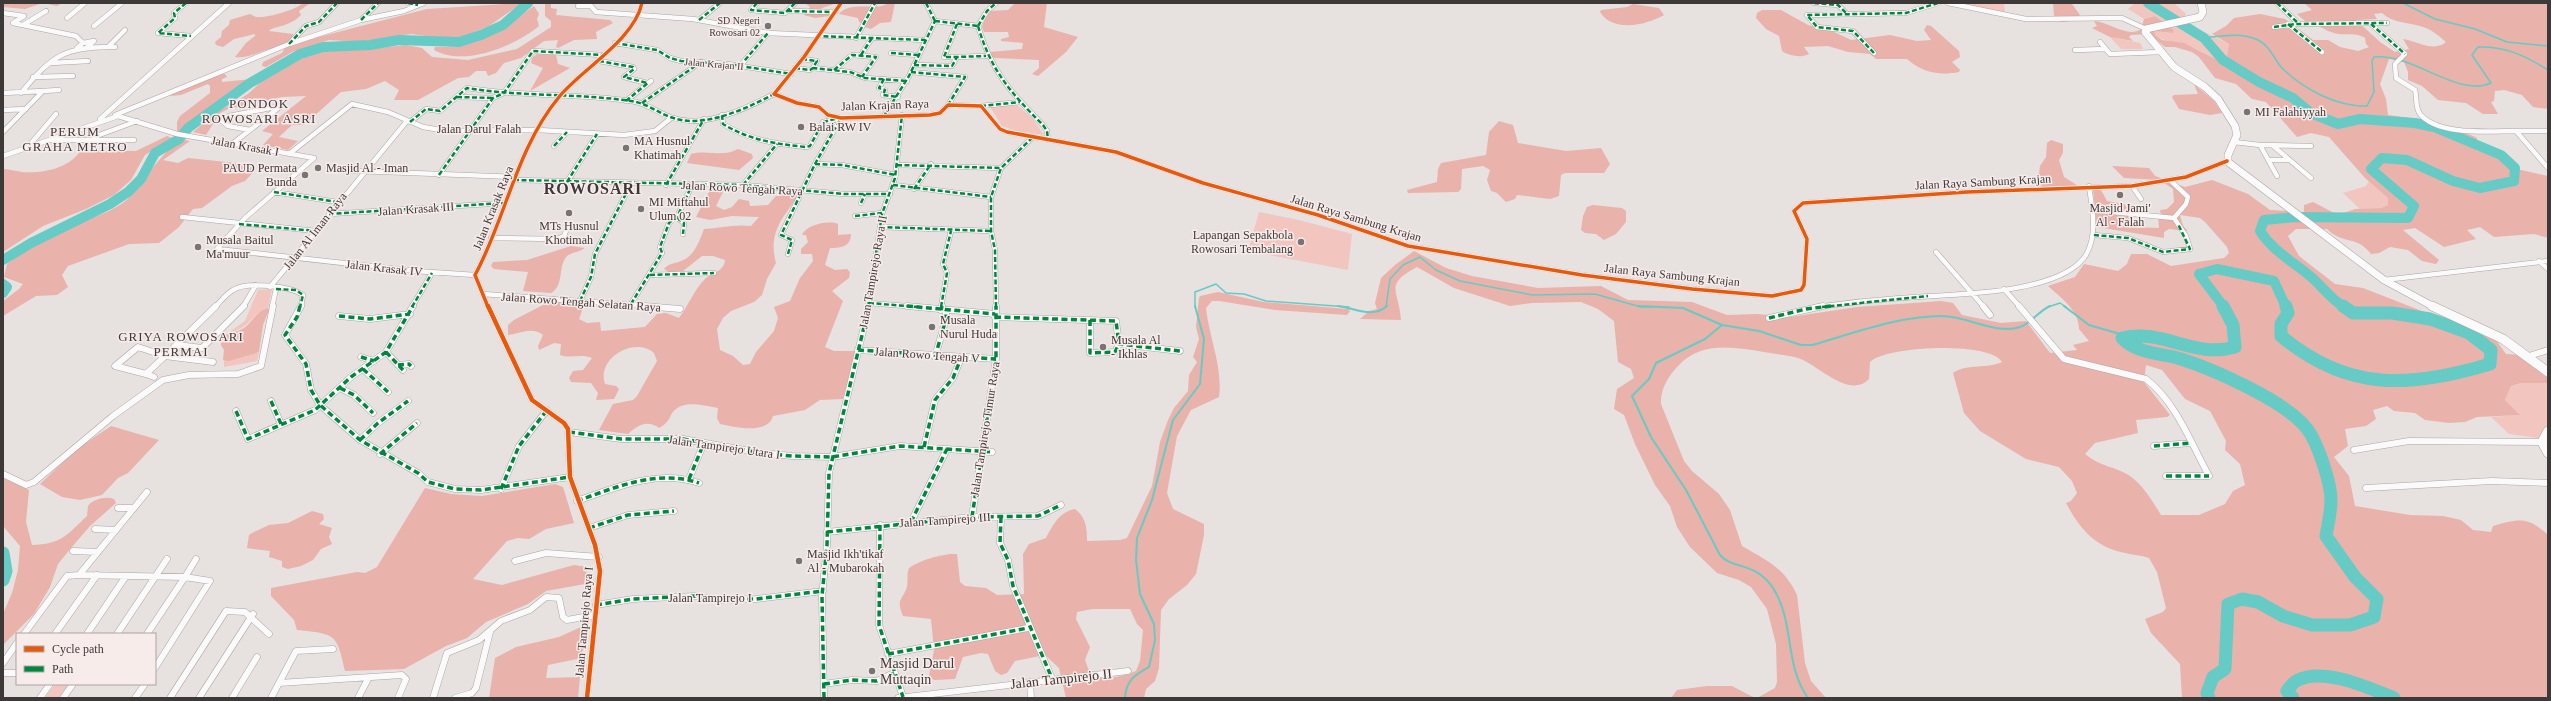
<svg xmlns="http://www.w3.org/2000/svg" width="2551" height="701" font-family="'Times New Roman',serif">
<rect width="100%" height="100%" fill="#e7e1e0"/>
<path fill="#f2c6bf" d="M 1956,3 L 2004,3 L 2005,12 L 2001,13 Z
M 2135,3 L 2174,3 L 2186,14 L 2185,17 L 2188,24 L 2229,44 L 2226,61 C 2216,63 2206,53 2196,49 C 2183,43 2167,43 2154,35 L 2154,31 L 2173,33 L 2174,30 L 2155,16 L 2144,19 L 2128,9 Z
M 2110,37 L 2140,43 L 2143,49 L 2121,49 Z
M 1017,105 L 1033,119 L 1044,135 L 1017,131 L 1002,126 L 990,107 Z
M 2369,181 L 2388,198 L 2388,205 L 2381,208 L 2360,209 L 2343,193 L 2366,186 Z
M 1259,212 L 1299,220 L 1352,234 L 1348,270 L 1248,251 Z
M 272,289 L 268,308 C 251,313 252,328 228,333 L 245,321 L 258,290 Z
M 259,352 L 257,361 L 224,367 L 224,360 Z
M 2521,383 L 2548,383 L 2548,445 L 2538,438 L 2509,434 L 2491,417 L 2519,415 L 2505,400 L 2511,386 Z
M 55,684 L 69,684 L 59,698 L 45,698 Z"/>
<path fill="#e9b2aa" fill-rule="evenodd" d="M 3,3 L 62,3 L 57,6 L 43,3 L 25,9 L 3,7 Z
M 303,3 L 309,4 L 299,11 L 301,15 C 290,27 273,26 269,31 L 293,34 L 292,39 L 303,41 L 427,9 L 522,3 L 489,26 L 465,36 L 449,39 L 411,34 L 361,42 L 329,40 L 292,52 L 266,67 L 262,66 L 263,62 L 282,53 L 285,48 C 268,45 253,59 235,57 L 246,43 L 255,36 L 255,34 L 234,39 L 223,47 L 216,45 L 215,42 L 221,37 L 222,31 L 229,25 L 230,20 L 250,14 C 253,15 253,17 258,17 C 267,18 296,10 303,3 Z
M 545,3 L 551,3 L 551,8 L 557,9 L 556,15 L 610,20 L 613,23 L 596,32 L 597,39 L 574,40 L 558,48 L 556,47 L 558,40 L 544,41 L 521,58 L 504,63 L 496,73 L 488,76 L 486,71 L 476,71 L 469,77 L 458,78 L 418,100 L 394,100 L 399,90 L 385,81 L 366,89 L 341,92 L 304,125 L 292,125 L 279,137 L 298,141 L 288,150 L 263,145 L 273,134 L 262,131 L 306,96 L 282,97 L 228,109 L 220,113 L 206,135 L 193,132 L 216,113 L 248,94 L 263,80 L 309,53 L 326,50 L 370,49 L 406,45 L 422,48 L 432,57 L 468,60 L 517,49 L 548,29 L 551,27 L 551,21 L 545,16 Z
M 805,3 L 837,3 L 822,8 L 821,11 L 832,14 L 830,16 L 815,18 L 804,15 L 810,7 Z
M 887,3 L 895,3 L 891,22 L 880,23 L 871,29 L 865,27 L 867,24 L 859,22 L 858,18 L 839,14 C 850,0 880,12 887,3 Z
M 1015,3 L 1047,3 L 1044,27 L 1078,37 L 1066,52 L 1038,76 L 1032,74 L 1039,68 L 1039,60 L 995,58 L 991,57 L 990,52 L 1022,49 L 1023,43 L 1001,41 L 1001,39 L 1009,37 L 1008,32 L 984,32 L 982,27 L 988,11 L 1008,10 Z
M 2053,3 L 2073,3 L 2072,4 L 2080,15 L 2071,21 L 2061,22 L 2054,16 Z
M 2304,3 L 2548,3 L 2548,109 L 2533,107 L 2522,95 L 2504,90 L 2495,91 L 2494,101 L 2491,102 L 2498,114 L 2483,114 L 2466,103 L 2438,100 L 2422,86 L 2408,80 L 2408,72 L 2404,62 L 2389,59 L 2380,84 L 2386,99 L 2388,115 L 2417,119 L 2471,135 L 2477,138 L 2476,150 L 2498,157 L 2508,167 L 2548,176 L 2548,238 L 2534,234 L 2494,237 L 2480,227 L 2467,230 L 2476,239 L 2444,247 L 2415,228 L 2403,230 L 2439,260 L 2436,264 L 2422,261 L 2408,250 L 2390,247 L 2379,253 L 2371,254 C 2357,235 2343,245 2327,229 L 2296,229 L 2288,236 L 2299,256 L 2335,284 L 2363,288 L 2496,340 L 2506,354 L 2521,355 L 2548,378 L 2548,383 L 2521,383 L 2511,386 L 2505,400 L 2520,415 L 2477,417 L 2465,422 L 2449,423 L 2425,420 L 2415,413 L 2394,411 L 2387,406 L 2373,410 L 2376,419 L 2366,426 L 2345,429 L 2348,446 L 2334,457 L 2349,476 L 2355,506 L 2410,515 L 2443,516 L 2461,520 L 2473,530 L 2491,532 L 2493,526 C 2519,519 2527,516 2548,535 L 2548,698 L 2182,698 L 2180,664 L 2151,633 L 2145,619 L 2163,612 L 2166,608 L 2157,572 L 2149,558 C 2141,555 2133,555 2125,553 C 2095,547 2080,529 2066,503 L 2071,501 L 2077,493 L 2072,481 L 2059,467 L 2026,459 L 1980,431 L 1964,413 L 1953,373 C 1968,363 1988,369 2002,362 C 1990,341 1885,346 1870,362 L 1869,379 C 1849,400 1816,363 1798,358 C 1787,355 1775,354 1764,352 C 1734,347 1701,341 1678,366 C 1668,376 1660,390 1661,404 L 1684,461 L 1692,471 L 1719,494 L 1730,510 L 1742,546 C 1767,561 1783,566 1797,595 L 1805,663 L 1811,681 L 1826,698 L 1757,698 L 1775,688 L 1777,682 L 1776,644 L 1767,609 L 1751,587 L 1739,580 L 1717,573 L 1690,547 L 1677,527 L 1670,506 L 1655,485 L 1635,444 L 1624,415 L 1614,409 L 1617,389 L 1634,378 L 1631,369 L 1618,362 L 1614,321 L 1598,309 L 1581,302 L 1532,303 L 1510,306 L 1454,288 L 1417,267 C 1383,285 1399,290 1401,320 L 1360,319 L 1369,311 L 1377,309 L 1375,303 L 1381,278 L 1395,265 L 1414,251 L 1446,268 L 1472,276 L 1538,288 L 1601,286 L 1628,300 L 1692,302 L 1727,315 L 1757,314 L 1790,317 L 1857,307 L 1941,301 L 1953,303 L 1962,315 L 2001,323 L 2026,321 L 2050,353 L 2077,350 L 2073,345 L 2089,341 L 2079,329 C 2079,310 2061,298 2048,286 L 2075,277 L 2084,264 L 2118,271 L 2127,264 L 2131,254 L 2147,254 L 2171,266 L 2224,258 L 2229,253 L 2227,247 L 2205,222 L 2200,218 L 2180,215 L 2183,226 L 2188,231 L 2169,229 L 2164,232 L 2164,238 L 2097,227 L 2093,189 L 2101,190 L 2107,201 L 2124,204 L 2131,211 L 2129,217 L 2132,227 L 2159,228 L 2158,217 L 2161,215 L 2160,210 L 2167,209 L 2174,202 L 2173,189 L 2160,180 L 2124,178 L 2112,166 L 2149,168 L 2155,176 L 2185,187 L 2212,180 L 2248,194 L 2270,210 L 2304,212 L 2304,205 L 2313,202 L 2338,215 L 2355,209 L 2381,208 L 2388,205 L 2388,198 L 2365,178 L 2329,137 L 2311,133 L 2297,137 L 2266,102 L 2252,99 L 2236,84 L 2215,78 L 2199,57 L 2192,52 L 2175,47 L 2165,47 L 2149,34 L 2131,35 L 2129,37 L 2133,41 L 2110,37 L 2092,28 L 2097,26 L 2094,21 C 2107,21 2129,39 2141,29 L 2144,19 L 2155,16 L 2174,30 L 2173,33 L 2154,31 L 2155,35 L 2162,40 L 2184,43 L 2221,62 L 2226,61 L 2229,44 L 2212,34 L 2226,26 L 2234,18 L 2260,14 L 2285,19 L 2313,40 L 2328,40 L 2340,47 L 2358,51 L 2369,47 L 2366,44 L 2365,38 C 2354,31 2343,37 2331,32 C 2321,29 2316,21 2305,21 L 2297,14 L 2312,10 ZM 2382,13 C 2393,23 2406,22 2420,26 C 2431,29 2438,35 2446,42 C 2432,53 2418,41 2403,39 L 2409,49 L 2395,52 L 2380,42 L 2356,20 L 2377,19 L 2374,14 ZM 2146,365 L 2162,370 L 2185,399 L 2210,411 L 2226,441 L 2225,450 L 2240,464 L 2245,485 L 2233,491 L 2225,504 L 2199,515 L 2161,515 C 2153,502 2143,485 2130,476 C 2115,466 2100,467 2085,454 L 2095,443 L 2138,433 L 2136,420 L 2167,417 L 2170,415 L 2144,382 Z
M 1633,4 L 1659,8 L 1664,15 C 1647,25 1613,33 1600,12 L 1601,10 L 1627,7 Z
M 534,6 L 539,14 L 537,19 L 539,26 C 515,46 464,67 434,50 L 435,47 L 457,47 L 475,42 L 502,29 Z
M 1762,10 L 1781,10 L 1808,25 L 1830,30 L 1851,40 L 1890,35 L 1917,41 L 1931,40 L 1924,30 L 1927,25 L 1931,26 L 1959,51 L 1960,57 L 1952,62 L 1960,70 L 1959,72 C 1938,76 1922,72 1907,59 L 1876,59 L 1870,54 L 1848,52 L 1828,46 L 1804,47 L 1809,54 C 1802,58 1789,56 1782,51 L 1779,36 L 1766,29 L 1756,18 L 1757,13 Z
M 537,54 L 556,55 L 558,64 L 570,68 L 530,91 L 543,68 L 531,63 L 532,58 Z
M 220,73 L 225,74 L 227,77 L 222,79 L 222,82 L 252,79 L 196,117 L 181,131 L 177,131 L 177,122 L 180,116 L 210,93 L 210,86 L 208,84 L 181,95 L 170,96 L 181,89 Z
M 2194,84 L 2214,101 L 2222,113 L 2210,115 L 2179,109 L 2172,97 L 2174,95 L 2198,94 Z
M 1499,121 L 1513,125 L 1518,143 L 1566,151 L 1601,148 L 1610,164 L 1604,173 L 1565,173 L 1561,175 L 1559,196 L 1550,199 L 1517,195 L 1515,199 L 1506,202 L 1497,193 L 1491,191 L 1487,180 L 1490,170 L 1483,166 L 1462,169 L 1461,189 L 1458,192 L 1408,193 L 1407,190 L 1437,182 L 1438,169 L 1441,163 L 1486,155 L 1489,132 Z
M 167,136 L 172,138 L 145,155 L 131,180 L 114,195 L 86,209 L 43,226 L 3,252 L 3,169 C 9,169 15,171 22,172 C 43,174 70,168 81,150 L 136,151 Z
M 184,140 L 190,141 L 163,160 L 178,163 L 188,158 L 236,163 L 256,169 L 245,181 L 232,186 L 202,208 L 193,209 L 179,227 L 159,243 L 129,244 L 68,266 L 62,275 L 68,287 L 57,295 L 36,296 L 3,316 L 3,301 L 19,289 L 23,284 L 4,277 L 7,264 C 24,250 45,238 65,229 C 83,220 129,209 135,188 L 168,150 Z
M 2051,140 L 2063,144 L 2063,153 L 2059,160 L 2064,177 L 2080,187 L 2046,190 L 2038,182 L 2040,166 L 2046,157 L 2047,143 Z
M 738,149 L 752,154 L 753,158 L 739,170 L 687,163 L 691,154 C 707,149 722,158 738,149 Z
M 710,190 L 724,190 L 716,206 L 724,210 L 732,207 L 739,199 L 749,201 L 750,206 L 768,205 L 776,196 L 797,194 L 797,198 C 781,219 768,235 776,263 L 767,279 L 762,295 L 754,302 L 731,311 L 723,318 L 717,329 L 720,350 L 733,356 L 743,365 L 750,364 L 756,352 L 774,331 L 778,318 L 774,307 L 790,301 L 800,278 L 813,261 L 812,254 L 801,254 L 801,249 L 808,242 L 806,235 L 802,235 C 806,225 828,220 838,224 L 838,235 L 851,234 C 851,247 840,248 830,248 L 825,265 L 835,270 L 847,269 L 850,272 L 849,278 L 832,291 L 843,301 L 825,347 L 834,351 L 856,351 L 843,399 L 820,400 L 805,410 L 773,416 C 768,435 734,427 720,424 L 717,418 L 718,408 C 705,406 680,398 671,415 C 669,420 665,425 659,428 C 647,419 637,426 628,434 L 599,430 L 613,404 L 633,400 L 637,396 L 657,361 L 654,353 C 635,336 596,358 605,384 L 616,386 L 619,389 L 614,399 L 596,400 L 598,393 L 591,383 L 571,382 L 569,378 L 573,371 L 583,370 L 592,358 C 581,353 571,359 560,355 L 561,344 L 554,343 L 539,350 L 538,346 L 543,335 C 532,326 520,334 508,335 L 508,325 L 514,320 L 543,305 L 557,302 L 584,305 L 579,319 L 587,323 L 600,322 L 601,331 L 645,327 L 657,314 L 666,313 L 679,318 C 688,306 694,290 705,279 C 712,272 724,272 725,260 L 713,256 L 702,256 L 683,271 L 669,272 L 664,269 C 669,263 674,264 681,261 C 694,257 700,240 704,229 C 719,228 736,224 751,226 L 759,217 L 732,216 L 710,220 L 696,217 Z
M 1593,205 L 1622,208 L 1626,211 L 1626,222 L 1616,234 L 1604,240 L 1596,234 L 1585,233 L 1581,230 L 1583,216 L 1587,207 Z
M 571,246 L 585,248 C 580,252 572,252 567,256 C 557,267 565,285 551,293 L 523,291 L 528,272 L 494,269 L 491,266 L 493,262 L 527,260 Z
M 1218,292 L 1264,302 L 1348,309 L 1350,311 L 1347,315 L 1275,310 L 1219,301 L 1212,301 L 1206,308 C 1209,338 1223,367 1219,397 L 1191,410 L 1177,436 L 1167,493 L 1173,509 L 1204,524 L 1204,535 L 1196,574 L 1187,585 L 1169,599 L 1161,610 L 1159,668 L 1155,681 L 1146,689 L 1144,698 L 1066,698 L 1059,668 L 1045,655 L 1015,661 L 1007,673 L 1001,675 L 995,671 L 988,654 L 981,653 L 963,657 L 955,679 L 934,680 L 929,676 L 934,650 L 931,619 L 903,616 C 897,601 900,602 906,590 C 909,583 906,575 909,568 C 920,560 944,553 957,554 L 960,582 L 965,586 L 986,588 L 997,595 L 1024,594 L 1023,554 L 1029,544 L 1046,538 C 1053,525 1059,512 1075,509 C 1086,517 1087,528 1087,541 L 1120,540 L 1127,538 L 1152,486 L 1160,442 L 1168,420 L 1174,408 L 1188,391 L 1189,375 L 1197,362 L 1193,357 L 1199,339 L 1196,327 L 1199,298 L 1200,296 ZM 1092,609 L 1130,609 L 1137,624 L 1143,630 L 1140,661 L 1136,671 C 1122,677 1105,680 1091,676 L 1085,660 L 1090,647 L 1076,619 L 1077,612 Z
M 268,308 L 269,310 L 263,325 L 259,352 L 229,361 L 223,360 L 224,350 L 221,345 L 221,338 C 228,332 237,333 244,328 C 253,322 256,311 268,308 Z
M 111,426 L 159,440 L 128,473 L 118,478 L 102,495 L 80,500 L 62,497 L 40,484 L 77,449 Z
M 3,478 L 29,490 L 26,522 L 32,545 C 61,544 66,536 87,516 L 88,506 C 93,499 106,496 114,499 L 116,503 L 90,526 L 71,548 L 58,564 L 50,587 L 34,614 L 3,645 L 3,614 L 12,593 L 18,570 L 20,546 L 3,526 Z
M 555,484 L 563,487 L 574,523 L 546,529 L 529,539 L 518,538 L 507,541 L 473,579 L 502,585 L 574,565 L 587,567 L 585,584 L 546,591 L 528,604 L 486,622 L 467,638 L 446,646 L 404,669 L 345,671 C 337,633 335,634 297,630 L 294,620 L 271,596 L 271,588 L 357,572 L 365,573 L 377,567 L 425,488 L 451,494 L 482,496 Z
M 312,511 L 323,514 L 324,519 L 319,524 L 332,528 L 329,537 L 332,544 L 321,549 L 313,560 L 301,566 L 288,569 L 282,567 L 282,561 L 269,557 L 270,551 L 247,548 L 249,535 L 252,533 L 269,525 L 288,523 Z
M 581,627 C 589,635 585,651 577,659 L 548,665 L 546,678 L 580,677 L 578,698 L 489,698 L 495,658 L 516,647 L 559,637 Z
M 1707,686 L 1732,686 L 1755,698 L 1671,698 L 1677,690 Z"/>
<g fill="none" stroke-linecap="round" stroke-linejoin="round">
<path stroke="#66cbc5" stroke-width="1.5" d="M 2403,3 L 2435,19 L 2475,29 L 2507,42 L 2548,46
M 2204,38 C 2222,36 2241,32 2258,40 C 2270,46 2274,59 2282,68 C 2303,89 2337,107 2367,106 L 2374,92 L 2372,61 L 2374,57 C 2416,54 2457,98 2491,83 L 2472,55 L 2478,47 C 2505,46 2526,56 2548,70
M 1195,307 L 1195,292 L 1216,284 L 1226,293 L 1244,294 L 1266,301 L 1349,307
M 1386,307 L 1390,279 L 1403,265 L 1420,257 L 1436,270 L 1460,281 L 1532,295 L 1595,294 L 1641,307 L 1653,307
M 2048,307 L 2060,303 L 2066,307"/>
<path stroke="#66cbc5" stroke-width="2" d="M 1338,306 C 1355,308 1372,319 1387,306
M 1638,306 L 1683,308 L 1722,325
M 2064,306 L 2089,325 L 2127,336
M 1125,698 C 1126,680 1135,675 1149,667 L 1155,640 L 1154,624 L 1140,594 L 1136,560 L 1137,538 L 1152,500 L 1173,420 L 1200,384 L 1204,339 L 1195,306
M 1808,698 C 1784,665 1795,622 1773,588 C 1755,561 1733,570 1720,555 L 1686,490 L 1651,437 L 1632,396 L 1649,379 L 1656,363 L 1705,339 L 1722,325 L 1759,331 L 1801,345 L 1812,345 C 1854,333 1898,316 1942,316 C 1967,316 1996,335 2020,327 C 2031,323 2039,311 2050,306"/>
<path stroke="#66cbc5" stroke-width="10" d="M 2148,3 L 2204,38 L 2223,60 L 2259,82 L 2293,98 L 2311,113 L 2338,124 L 2360,119 L 2415,123 L 2434,127 L 2501,155 L 2515,168 L 2514,181 L 2480,188 L 2453,181 L 2407,160 L 2382,158 L 2371,169 L 2414,206 L 2408,218 L 2295,217 L 2264,220 L 2260,231 C 2273,251 2292,261 2310,276 C 2322,286 2331,299 2344,307
M 3,260 L 31,243 L 110,204 L 128,192 L 141,179 L 155,153 L 179,139 L 188,128 L 250,83 L 300,54 L 323,47 L 370,45 L 399,40 L 459,42 L 481,35 L 503,25 L 528,3
M 3,284 L 7,287 L 3,293
M 2224,307 L 2199,274 L 2217,269 L 2274,281 L 2286,307"/>
<path stroke="#66cbc5" stroke-width="13" d="M 2286,306 L 2288,313 L 2281,324 L 2281,336 C 2348,392 2410,388 2490,364 L 2491,350 L 2469,333 L 2430,319 L 2392,313 L 2353,313 L 2343,306
M 3,553 L 6,571 L 3,580
M 2209,698 L 2207,693 L 2213,677 L 2225,669 L 2228,604 L 2242,599 L 2258,602 L 2283,616 L 2312,625 L 2350,625 L 2374,617 L 2377,599 L 2355,577 L 2326,536 C 2328,524 2331,512 2331,500 C 2331,483 2318,444 2308,430 C 2288,402 2215,370 2181,359 C 2161,353 2137,354 2122,338 C 2163,328 2194,359 2235,347 L 2233,325 L 2223,306
M 2293,698 L 2287,691 C 2290,687 2293,682 2298,680 C 2324,667 2369,688 2394,698"/>
<g stroke="#aaa6a6" stroke-width="5.5">
<path id="street-far1" d="M 186,3 L 174,13 L 175,18 L 158,33 L 191,36
M 408,3 L 418,5
M 757,3 L 751,10 L 785,13 L 795,3
M 841,3 L 804,57 L 774,94 L 797,103 L 819,107 L 828,115 L 841,118 L 930,115 L 940,113 L 948,105 L 981,106 L 1000,129 L 1007,132 L 1116,152 L 1203,183 L 1318,215 L 1408,246 L 1582,275 L 1692,289 L 1772,296 L 1801,290 L 1804,285 L 1807,239 L 1794,211 L 1803,203 L 1967,192 L 2132,186 L 2186,177 L 2227,161
M 926,3 L 935,21
M 1814,3 L 1838,5 L 1846,13
M 1948,3 L 2026,19 L 2122,18 L 2146,29
M 2277,3 L 2299,24
M 578,6 L 591,6 L 596,12 L 693,19 L 768,33 L 925,40
M 787,11 L 835,12
M 3,13 L 24,16 L 13,23 L 76,36 L 83,43 L 77,48
M 67,18 L 85,3
M 361,20 L 378,3
M 699,20 L 720,3
M 935,21 L 978,26
M 957,24 L 944,57 L 957,57
M 2288,24 L 2322,52
M 2371,24 L 2405,54 L 2395,64 L 2396,78 L 2415,90 C 2417,97 2415,108 2420,114 C 2438,136 2490,131 2516,131 L 2548,168
M 23,25 L 46,11
M 94,26 L 122,3
M 978,26 C 991,71 1011,93 1043,125 L 1047,131 L 1048,140
M 978,26 L 987,11 L 996,3
M 2274,27 L 2296,24 L 2387,23
M 856,38 L 875,3
M 2100,42 L 2110,54 L 2161,52
M 83,43 L 94,41 L 86,48
M 290,43 L 306,26 L 319,22 L 337,3
M 615,43 L 657,50 L 670,58 L 681,61 L 728,64 L 791,74
M 108,47 L 125,30
M 2075,50 L 2106,49
M 891,53 L 918,55
M 1874,53 L 1853,31 L 1817,27 L 1807,15 L 1906,13 L 1938,3
M 861,55 L 872,38
M 802,59 L 817,61 L 813,68 L 850,72 L 865,78 L 907,81
M 599,61 L 633,67 L 634,69 L 624,77 L 647,83
M 51,63 L 88,61
M 914,65 L 952,66 L 957,57 L 986,56
M 740,66 L 768,33
M 795,68 L 810,70 L 813,68
M 834,70 L 852,55 L 876,57 L 862,77
M 911,72 L 965,77 L 948,105
M 33,77 L 73,76
M 884,79 L 879,88 L 885,90 L 883,95 L 898,97
M 43,91 L 59,90
M 3,93 L 43,91 L 3,132
M 21,93 C 52,55 66,46 115,47
M 457,97 L 493,98
M 626,101 L 651,81
M 642,103 L 701,62
M 981,106 L 1020,102
M 3,110 L 26,109
M 115,115 L 289,44 L 361,20 L 404,11 L 424,3
M 722,115 L 723,124 C 749,140 776,144 806,147 L 810,146 L 823,122 L 837,119
M 884,116 L 909,76 L 935,21
M 100,119 L 229,3
M 410,122 L 426,109 L 440,111 L 467,88 C 521,97 576,93 631,101 C 653,104 663,120 691,121 C 720,121 749,107 774,94
M 2516,131 L 2548,131
M 94,137 L 137,121
M 50,140 L 134,140
M 2234,142 L 2260,145 L 2277,176
M 232,144 L 281,106 L 229,116 L 222,121 L 228,126 L 250,130
M 2260,145 L 2311,146
M 2272,145 L 2311,178
M 554,146 L 567,132
M 27,148 L 56,114
M 289,154 L 352,104 L 388,112 L 423,127 L 447,131 L 538,130 L 624,135 L 655,131 L 671,118
M 3,156 L 118,116 L 177,134 L 314,158 L 245,218 L 217,249 L 415,271 L 475,275
M 2269,160 L 2289,160
M 815,164 L 842,165 L 896,175
M 897,165 L 1001,168
M 333,170 L 515,177
M 439,175 L 493,98 L 504,93 L 533,51 L 603,55
M 514,180 L 743,185 L 844,194 L 890,194
M 567,182 L 597,134
M 666,185 L 704,119
M 743,185 L 777,144
M 893,185 L 991,197
M 2132,186 L 2141,199
M 914,189 L 931,164
M 274,192 L 337,202
M 861,203 L 865,194
M 2092,210 L 2174,218
M 329,214 L 504,203
M 855,216 L 882,213
M 182,217 L 316,231
M 677,218 L 684,223 L 683,234
M 880,227 L 991,231
M 2094,235 L 2128,238 L 2163,252 L 2190,249 L 2186,236 L 2174,218 L 2186,204 L 2188,197 L 2171,181
M 491,238 L 557,239 L 564,236 L 568,226
M 1936,252 L 1984,307
M 788,254 L 792,240 L 781,235 L 815,164 L 841,118
M 2539,261 L 2548,269
M 650,275 L 714,273
M 2384,280 L 2548,261
M 270,287 L 407,121
M 2004,289 L 2020,307
M 483,294 L 658,307
M 580,301 L 591,277 L 595,254 L 631,184
M 869,303 L 918,307
M 631,304 L 662,253 L 660,247 L 669,223 L 678,215 L 692,185
M 215,307 C 220,302 226,294 233,290 C 247,281 290,286 303,295 L 301,307
M 243,307 L 256,285
M 272,307 L 276,289
M 412,307 L 432,273
M 488,307 L 475,275 C 506,218 516,149 559,97 C 582,69 634,40 642,3
M 868,307 L 882,214 L 895,178 L 902,115
M 941,307 L 947,273 L 943,264 L 951,231
M 996,307 L 995,250 L 991,231 L 991,197 L 1001,168 L 1032,138
M 1816,307 C 1844,303 1872,300 1901,298 C 1946,294 2060,296 2086,255 C 2098,234 2092,208 2089,186"/>
</g>
<g stroke="#aaa6a6" stroke-width="7">
<path id="street" d="M 301,306 L 285,335 L 306,364 L 311,390 L 320,405 L 360,440 L 418,473 L 428,482 L 455,489 L 481,490 L 570,477
M 488,306 L 532,400 L 564,423 L 568,429 L 570,477 L 595,545 L 600,571 L 587,698
M 644,306 L 680,309
M 907,306 L 995,314
M 1983,306 L 1990,315
M 2019,306 L 2064,359 L 2146,379 C 2176,402 2191,443 2209,476 L 2166,476
M 941,310 L 942,306
M 339,316 L 370,319 L 410,314
M 995,317 L 1116,321 L 1119,344 L 1180,351
M 1769,318 L 1823,306
M 1090,320 L 1090,353 L 1115,352 L 1119,344
M 177,345 L 202,348 L 244,306
M 138,347 L 165,356 L 146,374 L 115,366 Z
M 858,350 L 996,359
M 386,352 L 403,370
M 165,356 L 213,362
M 165,356 L 216,306
M 2529,356 L 2548,350
M 361,357 L 374,361
M 935,357 L 946,319 L 946,310
M 398,365 L 409,364 L 411,366
M 363,369 L 388,392
M 146,374 L 154,377
M 340,388 L 354,395 L 373,413
M 271,401 L 281,424
M 236,411 L 248,439 L 315,410 L 351,377 L 386,352 L 413,306
M 569,432 L 621,439 L 683,439 L 761,453 L 792,456 L 832,457 L 900,446 L 992,452
M 360,440 L 378,423 L 408,401
M 2154,446 L 2191,443
M 924,447 L 935,400 L 953,378 L 961,358
M 2354,450 L 2409,441 L 2542,442
M 380,454 L 417,423
M 3,474 L 26,485 L 34,482 L 113,416 L 163,380 L 189,375 L 238,374 L 261,366 L 273,306
M 689,479 L 704,443
M 2366,488 L 2492,481 L 2548,483
M 501,489 L 519,446 L 547,410
M 147,492 L 79,575 L 185,577 L 147,634
M 577,501 C 616,487 658,469 699,483
M 118,508 L 134,508
M 972,517 L 996,359 L 996,306
M 1001,517 L 1000,543 L 1008,560 L 1013,586 L 1053,681
M 911,522 L 947,449
M 880,525 L 879,625 L 903,697
M 589,528 L 628,515 L 674,511
M 95,529 L 116,530
M 827,532 L 972,517 L 1038,516 L 1061,505
M 73,551 L 98,552
M 515,561 L 546,553 L 599,557
M 596,605 L 633,599 L 695,596 L 719,600 L 756,599 L 823,591
M 24,634 L 67,576 L 79,575
M 55,634 L 97,575
M 87,634 L 126,576
M 117,634 L 167,559
M 888,654 L 1028,628
M 3,663 L 17,643
M 155,668 L 210,581 L 185,577 L 196,559
M 3,673 L 17,673
M 1030,682 L 1031,698
M 279,683 L 402,675 L 406,679 L 398,698
M 824,684 L 852,680 L 877,681 L 894,673
M 40,698 L 50,684
M 63,698 L 73,684
M 135,698 L 145,684
M 170,698 L 226,611 L 245,612 L 269,634
M 199,698 L 253,614
M 232,698 L 257,657
M 271,698 L 296,651 L 333,649
M 358,698 L 368,679
M 433,698 L 447,653 L 479,640 L 501,621 L 530,610 L 546,597 L 559,598 L 563,617 L 567,620 L 595,615
M 455,698 L 472,693 L 476,688 L 490,632
M 824,698 L 822,596 L 827,545 L 829,473 L 869,306
M 898,698 L 1128,671"/>
</g>
<g stroke="#aaa6a6" stroke-width="8">
<path id="secondary-far1" d="M 2201,3 L 2203,12 L 2200,17 L 2146,29 L 2145,32 L 2174,67 L 2205,87 L 2218,99 L 2235,126 L 2237,135 L 2228,155 L 2228,162 L 2384,280 L 2434,307"/>
</g>
<g stroke="#aaa6a6" stroke-width="10">
<path id="secondary" d="M 2432,306 L 2503,339 L 2548,372
M 2548,431 L 2542,442 L 2548,453"/>
</g>
<use href="#street-far1" stroke="#fbfafa" stroke-width="4.5"/>
<use href="#street" stroke="#fbfafa" stroke-width="6"/>
<use href="#secondary-far1" stroke="#fbfafa" stroke-width="7"/>
<use href="#secondary" stroke="#fbfafa" stroke-width="9"/>
<path stroke="#00873e" stroke-width="2.5" stroke-dasharray="5 2.5" stroke-linecap="butt" d="M 186,3 L 174,13 L 175,18 L 158,33 L 191,36
M 408,3 L 418,5
M 757,3 L 751,10 L 785,13 L 795,3
M 926,3 L 935,21
M 1814,3 L 1838,5 L 1846,13
M 2277,3 L 2299,24
M 787,11 L 835,12
M 361,20 L 378,3
M 699,20 L 720,3
M 935,21 L 978,26
M 957,24 L 944,57 L 957,57
M 2288,24 L 2322,52
M 2371,24 L 2405,54
M 978,26 C 991,71 1011,93 1043,125 L 1047,131 L 1048,140
M 978,26 L 987,11 L 996,3
M 2274,27 L 2296,24 L 2387,23
M 816,36 L 925,40
M 856,38 L 875,3
M 615,43 L 657,50 L 670,58 L 681,61 L 728,64 L 791,74
M 289,44 L 306,26 L 319,22 L 337,3
M 891,53 L 918,55
M 1874,53 L 1853,31 L 1817,27 L 1807,15 L 1906,13 L 1938,3
M 861,55 L 872,38
M 802,59 L 817,61 L 813,68 L 850,72 L 865,78 L 907,81
M 599,61 L 633,67 L 634,69 L 624,77 L 647,83
M 914,65 L 952,66 L 957,57 L 986,56
M 740,66 L 768,33
M 795,68 L 810,70 L 813,68
M 834,70 L 852,55 L 876,57 L 862,77
M 911,72 L 965,77 L 948,105
M 884,79 L 879,88 L 885,90 L 883,95 L 898,97
M 457,97 L 493,98
M 626,101 L 649,82
M 642,103 L 701,62
M 981,106 L 1020,102
M 722,115 L 723,124 C 749,140 776,144 806,147 L 810,146 L 823,122 L 835,119
M 884,116 L 909,76 L 935,21
M 410,122 L 426,109 L 440,111 L 467,88 C 521,97 576,93 631,101 C 653,104 663,120 691,121 C 720,121 749,107 774,94
M 554,146 L 567,132
M 815,164 L 842,165 L 896,175
M 897,165 L 1001,168
M 439,175 L 493,98 L 504,93 L 533,51 L 603,55
M 514,180 L 743,185 L 844,194 L 890,194
M 567,182 L 597,134
M 666,185 L 704,119
M 743,185 L 777,144
M 893,185 L 991,197
M 914,189 L 931,164
M 274,192 L 337,202
M 861,203 L 865,194
M 329,214 L 504,203
M 855,216 L 882,213
M 677,218 L 684,223 L 683,234
M 239,224 L 316,231
M 880,227 L 991,231
M 2094,235 L 2128,238 L 2163,252 L 2190,249 L 2178,224
M 788,254 L 792,240 L 781,235 L 815,164 L 841,118
M 650,275 L 714,273
M 276,289 L 296,290 L 303,295 L 300,307
M 580,301 L 591,277 L 595,254 L 631,184
M 869,303 L 918,307
M 631,304 L 662,253 L 660,247 L 669,223 L 678,215 L 692,185
M 412,307 L 432,273
M 868,307 L 882,214 L 895,178 L 902,115
M 941,307 L 947,273 L 943,264 L 951,231
M 996,307 L 995,250 L 991,231 L 991,197 L 1001,168 L 1032,138
M 1822,307 L 1928,296"/>
<path stroke="#00873e" stroke-width="3.5" stroke-dasharray="6 3.5" stroke-linecap="butt" d="M 300,306 L 297,317 L 285,335 L 306,364 L 311,390 L 320,405 L 360,440 L 418,473 L 428,482 L 455,489 L 481,490 L 570,477
M 907,306 L 995,314
M 941,310 L 942,306
M 339,316 L 370,319 L 410,314
M 995,317 L 1116,321 L 1119,344 L 1180,351
M 1769,318 L 1806,309 L 1831,306
M 1090,320 L 1090,353 L 1115,352 L 1119,344
M 858,350 L 996,359
M 386,352 L 403,370
M 361,357 L 374,361
M 935,357 L 946,319 L 946,310
M 398,365 L 409,364 L 411,366
M 363,369 L 388,392
M 340,388 L 354,395 L 373,413
M 271,401 L 281,424
M 236,411 L 248,439 L 315,410 L 351,377 L 386,352 L 413,306
M 569,432 L 621,439 L 683,439 L 761,453 L 792,456 L 832,457 L 900,446 L 992,452
M 360,440 L 378,423 L 408,401
M 2154,446 L 2191,443
M 924,447 L 935,400 L 953,378 L 961,358
M 380,454 L 417,423
M 2166,476 L 2209,476
M 689,479 L 704,443
M 501,489 L 519,446 L 547,410
M 577,501 C 616,487 658,469 699,483
M 972,517 L 996,359 L 996,306
M 1001,517 L 1000,543 L 1008,560 L 1013,586 L 1053,681
M 911,522 L 947,449
M 880,525 L 879,625 L 903,697
M 589,528 L 628,515 L 674,511
M 827,532 L 972,517 L 1038,516 L 1061,505
M 596,605 L 633,599 L 695,596 L 719,600 L 756,599 L 823,591
M 888,654 L 1028,628
M 824,684 L 852,680 L 877,681 L 894,673
M 824,698 L 822,596 L 827,545 L 829,473 L 869,306"/>
<g stroke="#f7ecea" stroke-width="5.5">
<path id="cycleway-far1" d="M 841,3 L 804,57 L 774,94 L 797,103 L 819,107 L 828,115 L 841,118 L 930,115 L 940,113 L 948,105 L 981,106 L 1000,129 L 1007,132 L 1116,152 L 1203,183 L 1318,215 L 1408,246 L 1582,275 L 1692,289 L 1772,296 L 1801,290 L 1804,285 L 1807,239 L 1794,211 L 1803,203 L 1967,192 L 2132,186 L 2186,177 L 2227,161
M 488,307 L 475,275 C 506,218 516,149 559,97 C 582,69 634,40 642,3"/>
</g>
<g stroke="#f7ecea" stroke-width="7">
<path id="cycleway" d="M 488,306 L 532,400 L 564,423 L 568,429 L 570,477 L 595,545 L 600,571 L 587,698"/>
</g>
<use href="#cycleway-far1" stroke="#e8590c" stroke-width="3.5"/>
<use href="#cycleway" stroke="#e8590c" stroke-width="4.5"/>
</g>
<g fill="#787473" stroke="#f7ecea" stroke-width="1.5">
<circle cx="768" cy="26" r="4"/>
<circle cx="2247" cy="112" r="4"/>
<circle cx="801" cy="127" r="4"/>
<circle cx="626" cy="148" r="4"/>
<circle cx="318" cy="168" r="4"/>
<circle cx="305" cy="175" r="4"/>
<circle cx="2120" cy="195" r="4"/>
<circle cx="641" cy="209" r="4"/>
<circle cx="569" cy="213" r="4"/>
<circle cx="1301" cy="242" r="4"/>
<circle cx="198" cy="247" r="4"/>
<circle cx="932" cy="327" r="4"/>
<circle cx="1103" cy="347" r="4"/>
<circle cx="799" cy="561" r="4"/>
<circle cx="872" cy="671" r="4"/>
</g>
<g text-anchor="middle" dominant-baseline="central" stroke-width="3" stroke-linejoin="round" paint-order="stroke">
<g font-size="10" fill="#3d3938" stroke="#f7ecea" text-anchor="end">
<text x="760" y="20">SD Negeri<tspan x="760" dy="12">Rowosari 02</tspan></text>
</g>
<g font-size="10" fill="#3d3938" stroke="#f7ecea">
<text transform="translate(714 64) rotate(5)">Jalan Krajan II</text>
</g>
<g font-size="12" fill="#3d3938" stroke="#f7ecea">
<text transform="translate(885 105) rotate(-2)">Jalan Krajan Raya</text>
<text x="479" y="129">Jalan Darul Falah</text>
<text transform="translate(245 146) rotate(10)">Jalan Krasak I</text>
<text transform="translate(1983 182) rotate(-3)">Jalan Raya Sambung Krajan</text>
<text transform="translate(742 188) rotate(3)">Jalan Rowo Tengah Raya</text>
<text transform="translate(493 208) rotate(-68)">Jalan Krasak Raya</text>
<text transform="translate(416 209) rotate(-4)">Jalan Krasak III</text>
<text transform="translate(1356 218) rotate(17)">Jalan Raya Sambung Krajan</text>
<text transform="translate(315 231) rotate(-52)">Jalan Al Iman Raya</text>
<text transform="translate(384 268) rotate(6)">Jalan Krasak IV</text>
<text transform="translate(873 272) rotate(-80)">Jalan Tampirejo Raya II</text>
<text transform="translate(1672 275) rotate(6)">Jalan Raya Sambung Krajan</text>
<text transform="translate(581 302) rotate(4)">Jalan Rowo Tengah Selatan Raya</text>
<text transform="translate(927 355) rotate(4)">Jalan Rowo Tengah V</text>
<text transform="translate(985 429) rotate(-81)">Jalan Tampirejo Timur Raya</text>
<text transform="translate(724 447) rotate(8)">Jalan Tampirejo Utara I</text>
<text transform="translate(945 520) rotate(-4)">Jalan Tampirejo III</text>
<text x="710" y="598">Jalan Tampirejo I</text>
<text transform="translate(584 622) rotate(-85)">Jalan Tampirejo Raya I</text>
</g>
<g font-size="12" fill="#3d3938" stroke="#f7ecea" text-anchor="start">
<text x="2255" y="112">MI Falahiyyah</text>
<text x="809" y="127">Balai RW IV</text>
<text x="634" y="141">MA Husnul<tspan x="634" dy="14">Khatimah</tspan></text>
<text x="297" y="168" text-anchor="end">PAUD Permata<tspan x="297" dy="14">Bunda</tspan></text>
<text x="326" y="168">Masjid Al - Iman</text>
<text x="649" y="202">MI Miftahul<tspan x="649" dy="14">Ulum 02</tspan></text>
<text x="2120" y="208" text-anchor="middle">Masjid Jami'<tspan x="2120" dy="14">Al - Falah</tspan></text>
<text x="569" y="226" text-anchor="middle">MTs Husnul<tspan x="569" dy="14">Khotimah</tspan></text>
<text x="1293" y="235" text-anchor="end">Lapangan Sepakbola<tspan x="1293" dy="14">Rowosari Tembalang</tspan></text>
<text x="206" y="240">Musala Baitul<tspan x="206" dy="14">Ma'muur</tspan></text>
<text x="940" y="320">Musala<tspan x="940" dy="14">Nurul Huda</tspan></text>
<text x="1111" y="340">Musala Al<tspan x="1111" dy="14">- Ikhlas</tspan></text>
<text x="807" y="554">Masjid Ikh'tikaf<tspan x="807" dy="14">Al - Mubarokah</tspan></text>
</g>
<g font-size="13" letter-spacing="1" fill="#3d3938" stroke="#f7ecea">
<text x="259" y="103">PONDOK<tspan x="259" dy="15">ROWOSARI ASRI</tspan></text>
<text x="75" y="131">PERUM<tspan x="75" dy="15">GRAHA METRO</tspan></text>
<text x="181" y="336">GRIYA ROWOSARI<tspan x="181" dy="15">PERMAI</tspan></text>
</g>
<g font-size="14" fill="#3d3938" stroke="#f7ecea" text-anchor="start">
<text x="880" y="663">Masjid Darul<tspan x="880" dy="16">Muttaqin</tspan></text>
</g>
<g font-size="14" fill="#3d3938" stroke="#f7ecea">
<text transform="translate(1061 679) rotate(-6)">Jalan Tampirejo II</text>
</g>
<g font-size="16" font-weight="bold" letter-spacing="1" fill="#3d3938" stroke="#f7ecea">
<text x="593" y="188">ROWOSARI</text>
</g>
</g>
<rect width="2551" height="701" fill="none" stroke="#3d3938" stroke-width="8"/>
<rect x="16" y="633" width="140" height="52" fill="#f7ecea" stroke="#ada4a3"/>
<rect x="24" y="646" width="20" height="6" fill="#e8590c" stroke="#ada4a3"/>
<text x="52" y="653" font-size="12" fill="#3d3938">Cycle path</text>
<rect x="24" y="666" width="20" height="6" fill="#00873e" stroke="#ada4a3"/>
<text x="52" y="673" font-size="12" fill="#3d3938">Path</text>
</svg>
